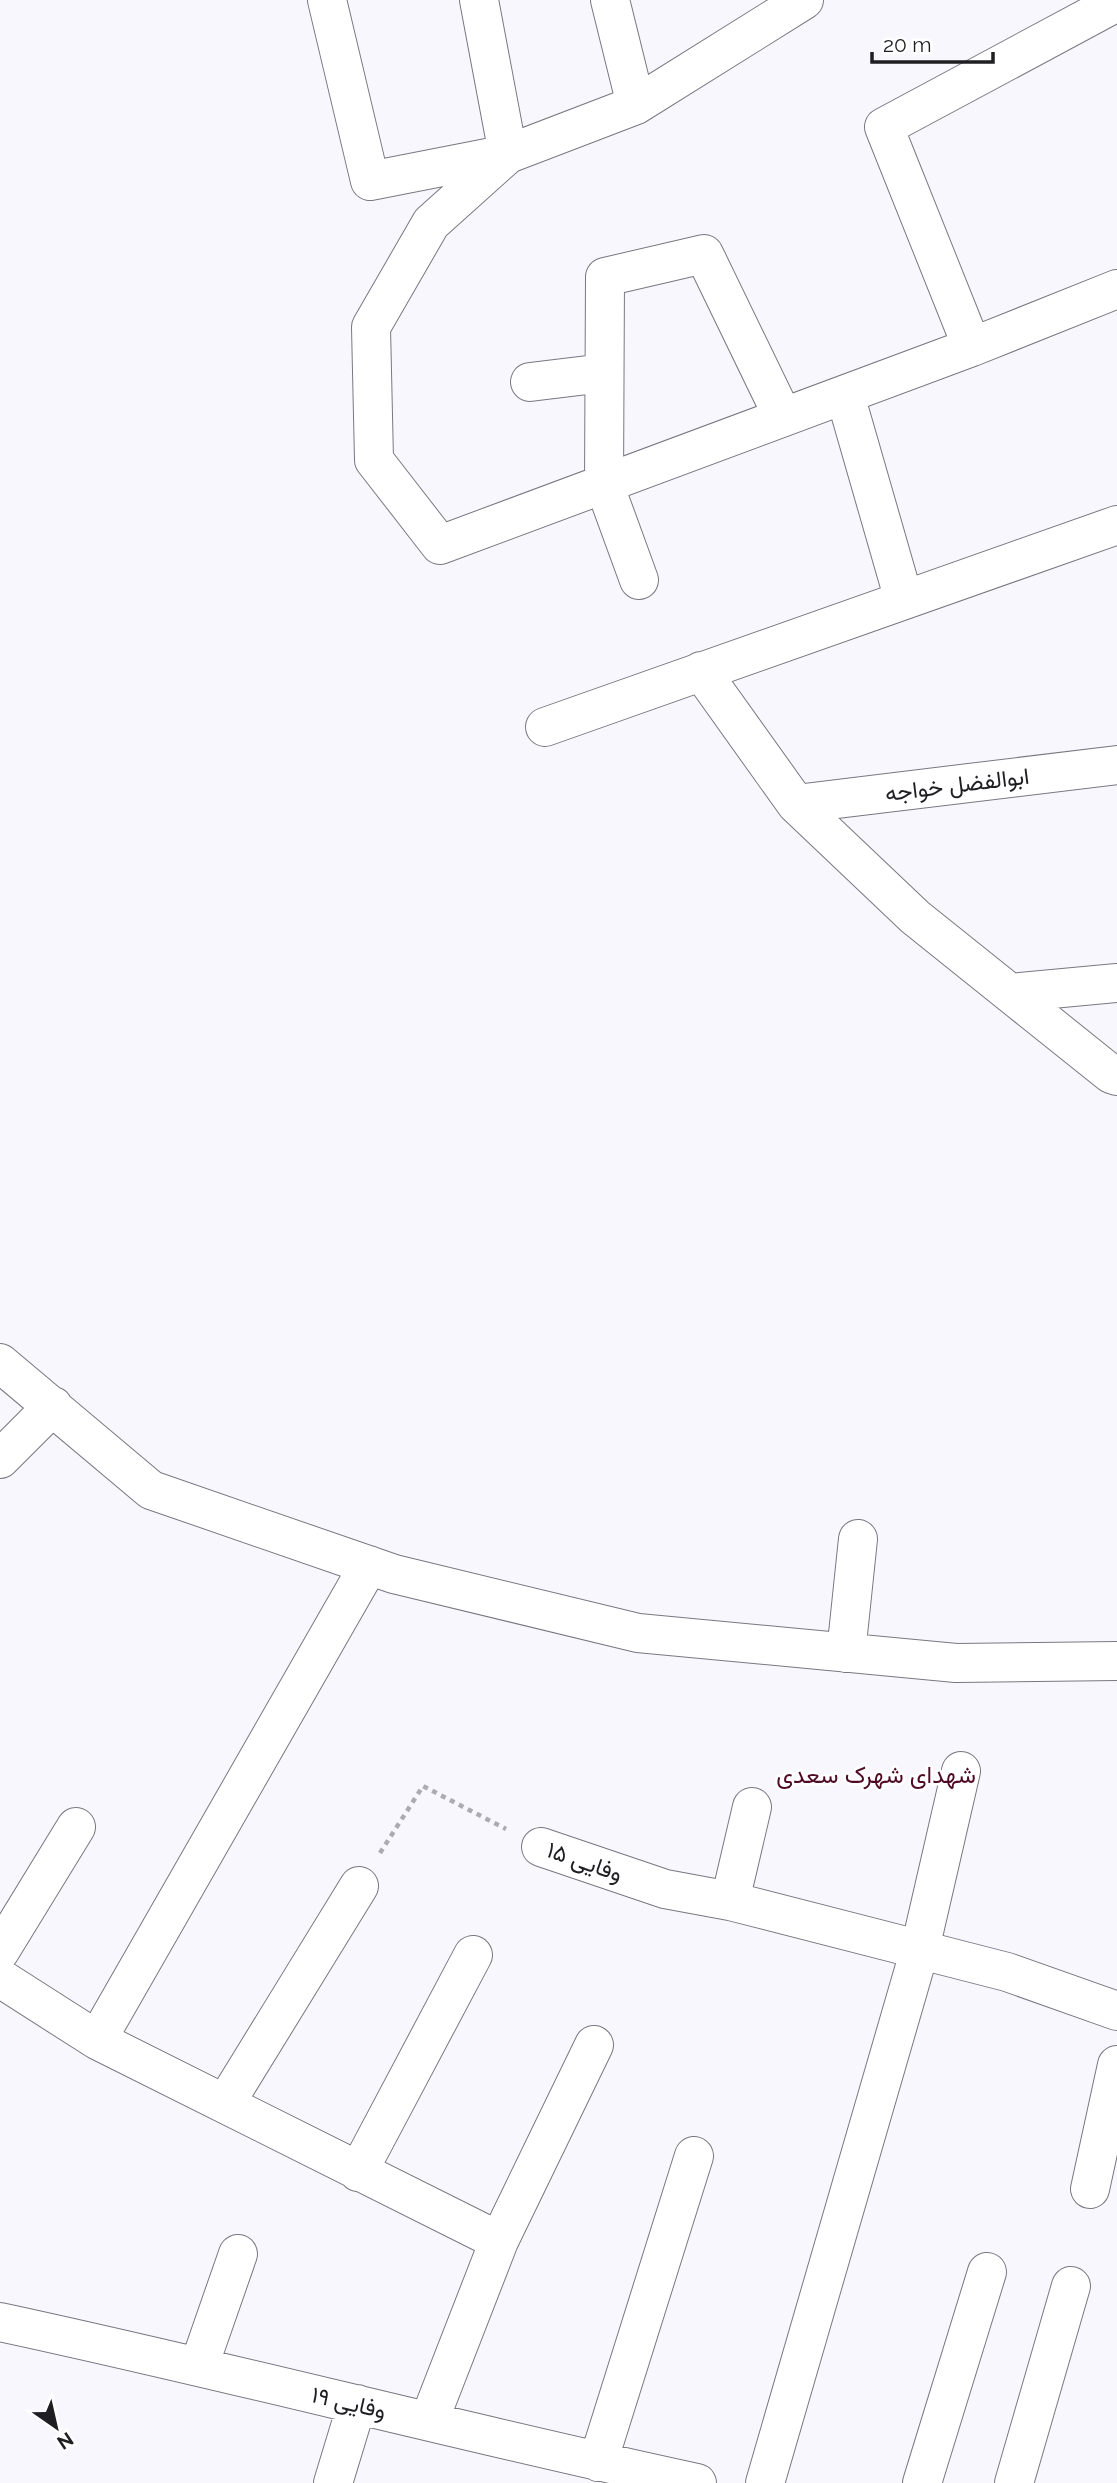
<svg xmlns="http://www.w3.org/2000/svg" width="1117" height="2483" font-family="Raleway,Vazirmatn,sans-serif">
<rect width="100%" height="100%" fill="#f8f7fe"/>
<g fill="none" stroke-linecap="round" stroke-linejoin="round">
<g stroke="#797880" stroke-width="40">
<path id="minor" d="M 327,0 L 370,181 L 508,154 L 636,105 L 804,0
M 479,0 L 508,154 L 431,223 L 371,327 L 374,460 L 440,545 L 972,347 L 1117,289
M 610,0 L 636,105
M 972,347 L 884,127 L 1117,2
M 530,382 L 604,373
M 845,395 L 904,600
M 639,580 L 604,484 L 605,277 L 704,254 L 783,417
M 701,671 L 796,804 L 915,917 L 1111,1074 L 1117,1076
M 545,727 L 1117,525
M 796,804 L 1117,765
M 1010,993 L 1117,983
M 0,1363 L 151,1490 L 394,1574 L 638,1633 L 956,1663 L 1117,1661
M 0,1459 L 53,1406
M 846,1653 L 858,1539
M 541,1847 L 665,1889 L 730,1901 L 1007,1972 L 1117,2011
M 730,1901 L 752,1807
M 0,1951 L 76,1827
M 0,1978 L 97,2040 L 499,2241
M 97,2040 L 369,1565
M 225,2104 L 359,1886
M 358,2172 L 473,1955
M 1090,2189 L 1117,2065
M 0,2322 C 233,2372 464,2433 697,2483
M 199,2366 L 238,2254
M 429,2421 L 499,2241 L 594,2045
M 598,2462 L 694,2156
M 333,2483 L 357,2404
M 765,2483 L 920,1949 L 961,1771
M 922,2483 L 987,2272
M 1014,2483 L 1071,2286"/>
</g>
<path stroke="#acabb1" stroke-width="4.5" stroke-dasharray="5 5" stroke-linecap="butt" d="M 380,1853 L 423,1786 L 506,1829"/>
<use href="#minor" stroke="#fff" stroke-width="38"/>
</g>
<g text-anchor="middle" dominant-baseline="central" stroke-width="5" stroke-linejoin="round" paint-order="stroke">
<g font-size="23" fill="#1f1e22" stroke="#fff">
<text transform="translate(957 784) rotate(-7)">ابوالفضل خواجه</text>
<text transform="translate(585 1861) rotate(19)">وفایی ۱۵</text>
<text transform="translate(349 2402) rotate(13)">وفایی ۱۹</text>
</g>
<g font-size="24" fill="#4e0923" stroke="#fff">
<text x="876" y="1774">شهدای شهرک سعدی</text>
</g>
</g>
<g transform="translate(56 2427) rotate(146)" stroke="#ffffff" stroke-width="5" paint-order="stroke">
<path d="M0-5L12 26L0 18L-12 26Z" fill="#1f1e22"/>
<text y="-10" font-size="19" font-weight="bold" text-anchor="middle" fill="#1f1e22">N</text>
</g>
<path d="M872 52v10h121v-10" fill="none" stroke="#1f1e22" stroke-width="3.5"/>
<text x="883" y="52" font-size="21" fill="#1f1e22" stroke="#ffffff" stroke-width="5" paint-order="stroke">20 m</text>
</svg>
